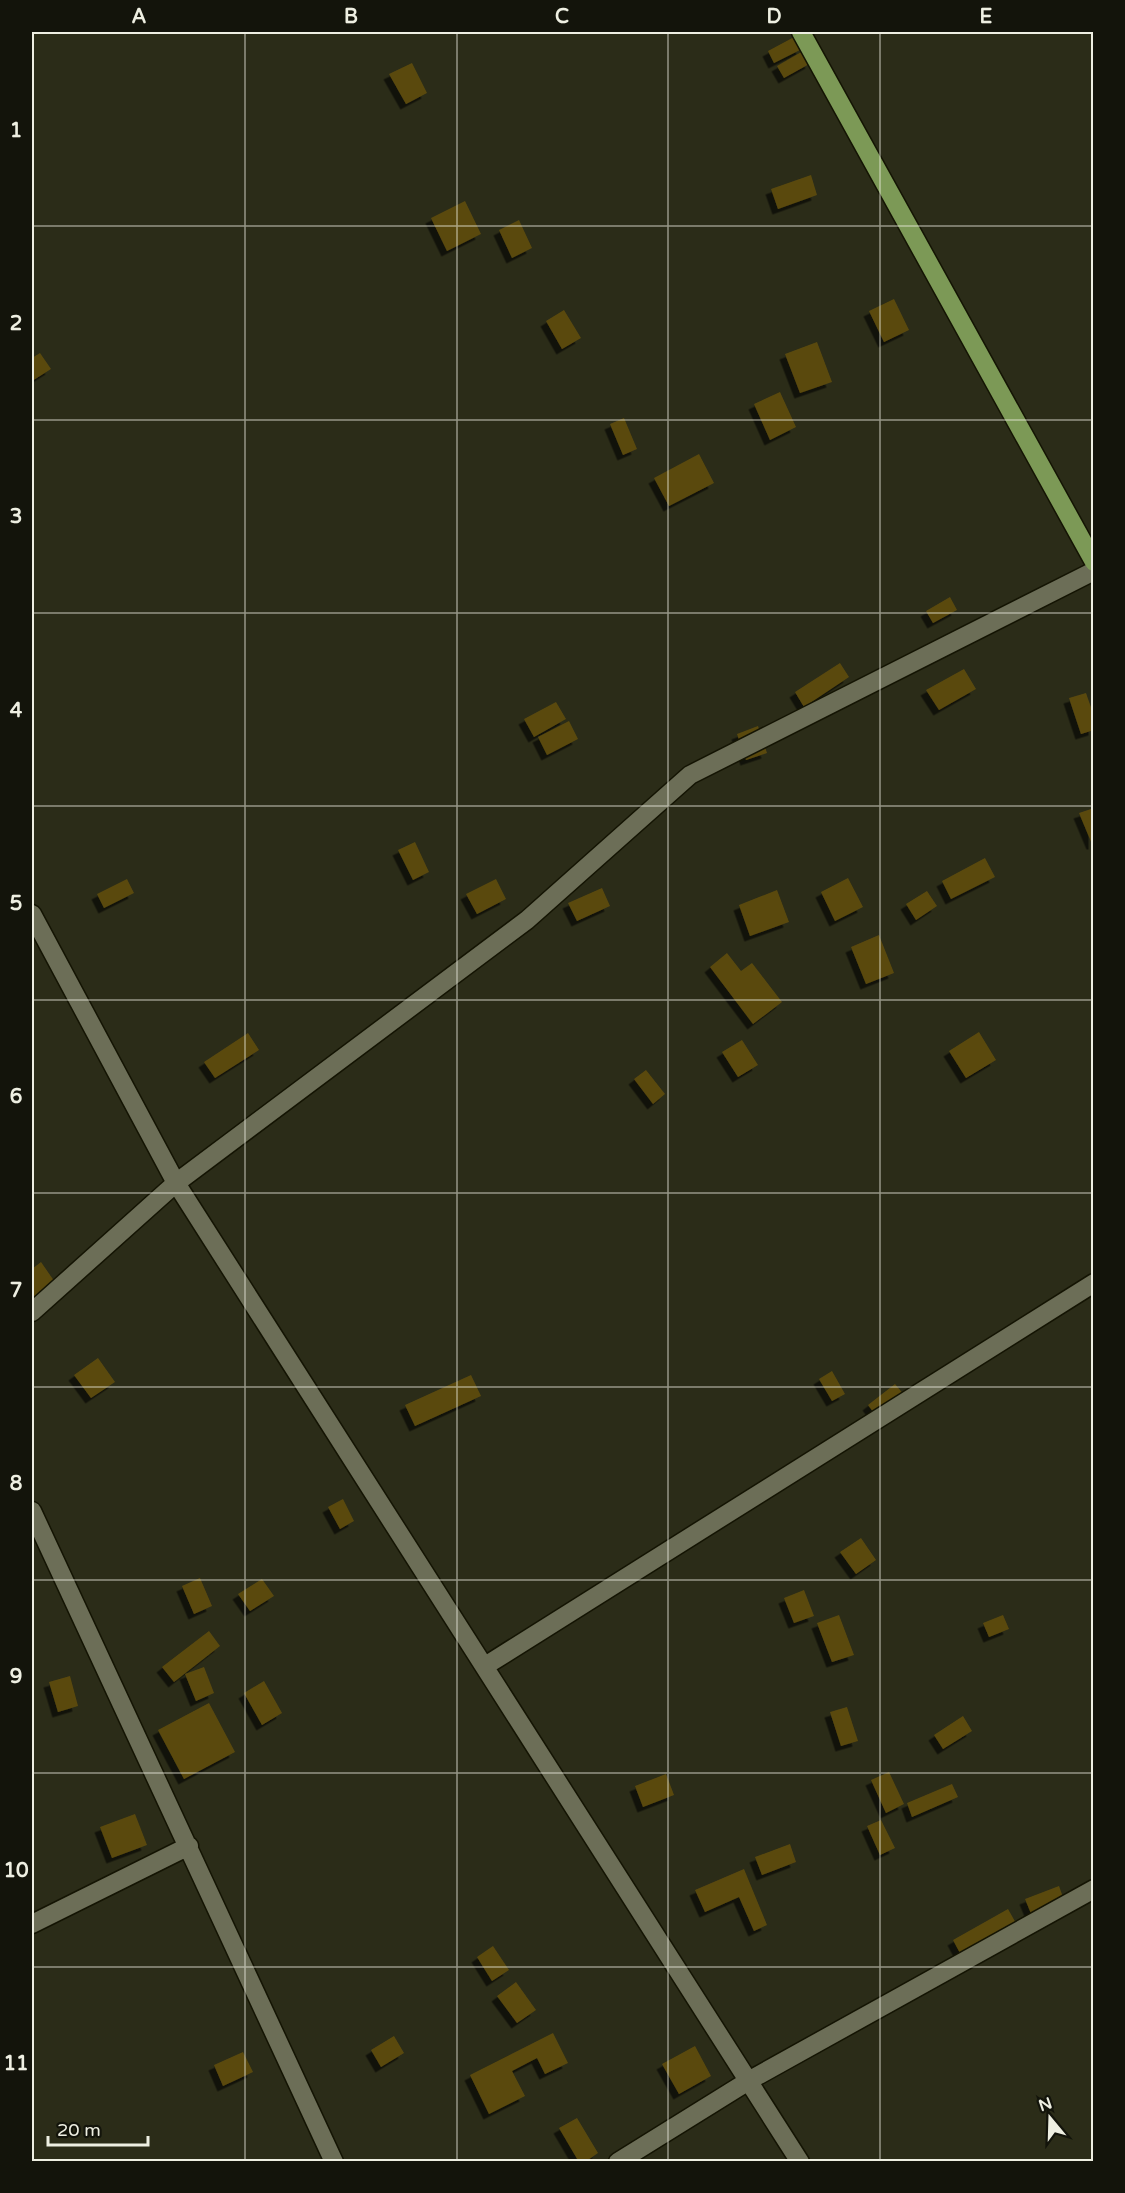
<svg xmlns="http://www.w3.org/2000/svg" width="1125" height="2193" font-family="'Varela Round',sans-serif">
<defs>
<filter id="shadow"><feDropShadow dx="-5.5" dy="5.5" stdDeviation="0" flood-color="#0009"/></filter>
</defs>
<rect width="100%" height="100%" fill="#2b2c18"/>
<path fill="#5a490e" filter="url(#shadow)" d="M 796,36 L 802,49 L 774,63 L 768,51 Z
M 803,51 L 811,63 L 784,78 L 777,66 Z
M 412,63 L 427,93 L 406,104 L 389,74 Z
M 811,175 L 817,195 L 778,209 L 771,189 Z
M 465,201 L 481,234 L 447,251 L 431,218 Z
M 519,220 L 532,248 L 512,258 L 499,230 Z
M 894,299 L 909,330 L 884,342 L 869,311 Z
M 564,310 L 581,338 L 562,349 L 546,321 Z
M 817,342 L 832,382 L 800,393 L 785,354 Z
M 40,353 L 51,369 L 32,381 L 32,358 Z
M 780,392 L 796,427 L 770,440 L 754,404 Z
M 624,418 L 637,449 L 623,455 L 610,424 Z
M 699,454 L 714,483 L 669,506 L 654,478 Z
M 950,597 L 957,610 L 933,623 L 926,611 Z
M 840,663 L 849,677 L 804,707 L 795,692 Z
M 964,669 L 976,689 L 939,710 L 926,690 Z
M 1086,693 L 1094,716 L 1094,730 L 1081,734 L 1069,698 Z
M 556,702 L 566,719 L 534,737 L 524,719 Z
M 569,721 L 578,739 L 547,755 L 538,737 Z
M 758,726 L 767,753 L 746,760 L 737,734 Z
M 1094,808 L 1094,844 L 1092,844 L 1079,813 Z
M 415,842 L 429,872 L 413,880 L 398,850 Z
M 985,858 L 995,877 L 951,899 L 942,881 Z
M 848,878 L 863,907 L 835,921 L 821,892 Z
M 127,879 L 134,893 L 104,908 L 97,894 Z
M 496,879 L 506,899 L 477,914 L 466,894 Z
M 602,888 L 610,906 L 577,921 L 568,903 Z
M 777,890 L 789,922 L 750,936 L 739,905 Z
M 927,891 L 937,906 L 916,920 L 906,904 Z
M 879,935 L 894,973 L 866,984 L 851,947 Z
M 727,953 L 741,971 L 752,963 L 782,1002 L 753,1024 L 710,967 Z
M 979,1032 L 996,1060 L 966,1078 L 949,1051 Z
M 248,1033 L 259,1050 L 215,1078 L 204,1062 Z
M 742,1040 L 758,1065 L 738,1077 L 722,1052 Z
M 646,1070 L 665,1094 L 653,1104 L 634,1079 Z
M 41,1262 L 59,1288 L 36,1303 L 32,1296 L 32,1269 Z
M 98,1358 L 115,1382 L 91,1398 L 74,1375 Z
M 832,1371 L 845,1394 L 832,1401 L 819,1379 Z
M 471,1375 L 481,1396 L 415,1426 L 405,1405 Z
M 895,1384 L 905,1396 L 877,1417 L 868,1405 Z
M 343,1499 L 354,1521 L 340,1529 L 328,1507 Z
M 861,1538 L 876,1560 L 856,1574 L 840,1552 Z
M 200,1578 L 212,1606 L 194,1614 L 182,1586 Z
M 262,1579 L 274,1596 L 250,1611 L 238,1594 Z
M 804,1590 L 814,1616 L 794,1623 L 784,1598 Z
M 839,1615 L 854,1655 L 832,1662 L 817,1623 Z
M 1003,1615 L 1009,1629 L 989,1637 L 983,1623 Z
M 209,1631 L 220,1646 L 174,1682 L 162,1667 Z
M 204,1667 L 214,1693 L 196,1701 L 185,1674 Z
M 70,1676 L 78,1706 L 58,1712 L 49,1682 Z
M 264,1681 L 282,1713 L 262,1725 L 244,1693 Z
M 209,1703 L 235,1752 L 184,1779 L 158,1730 Z
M 847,1707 L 858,1741 L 841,1746 L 830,1712 Z
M 963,1716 L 972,1731 L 943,1749 L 934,1735 Z
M 889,1772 L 904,1804 L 886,1813 L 871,1780 Z
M 666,1774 L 674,1795 L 643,1807 L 635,1786 Z
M 952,1784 L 958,1797 L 912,1817 L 907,1803 Z
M 135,1814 L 147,1845 L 112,1858 L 100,1827 Z
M 881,1820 L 895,1848 L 880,1855 L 867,1826 Z
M 790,1844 L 796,1862 L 762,1875 L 755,1857 Z
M 744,1869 L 767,1925 L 754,1931 L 739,1897 L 705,1912 L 695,1890 Z
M 1059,1886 L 1065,1903 L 1032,1916 L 1025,1899 Z
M 1008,1909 L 1017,1925 L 961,1955 L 953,1940 Z
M 493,1946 L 509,1970 L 492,1981 L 477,1957 Z
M 516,1982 L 536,2010 L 517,2023 L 497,1996 Z
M 553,2033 L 568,2063 L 545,2074 L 537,2058 L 512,2071 L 525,2096 L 489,2114 L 470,2075 Z
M 394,2036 L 404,2053 L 381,2067 L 371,2050 Z
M 695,2046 L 711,2076 L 679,2094 L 662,2064 Z
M 243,2052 L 253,2072 L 223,2086 L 214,2065 Z
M 577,2118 L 598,2153 L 585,2162 L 579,2162 L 559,2128 Z"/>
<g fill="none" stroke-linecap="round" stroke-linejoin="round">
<g stroke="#141403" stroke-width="21">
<path id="street" d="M 32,914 L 176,1183 L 800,2162
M 32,1312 L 176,1183 L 527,920 L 690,775 L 1094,571
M 32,1511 L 334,2162
M 485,1666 L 1094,1283
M 32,1924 L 189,1846
M 618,2162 L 750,2080 L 1094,1889"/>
</g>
<g stroke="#141403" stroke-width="21">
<path id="primary" d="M 801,32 L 1094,562"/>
</g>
<use href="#street" stroke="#6c6e57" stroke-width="18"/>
<use href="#primary" stroke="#7c9956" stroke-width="18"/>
</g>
<path fill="none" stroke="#eeefe2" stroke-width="1.5" stroke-opacity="0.55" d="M 245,32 L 245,2162M 457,32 L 457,2162M 668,32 L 668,2162M 880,32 L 880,2162M 32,226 L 1094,226M 32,420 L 1094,420M 32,613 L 1094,613M 32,806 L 1094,806M 32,1000 L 1094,1000M 32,1193 L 1094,1193M 32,1387 L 1094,1387M 32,1580 L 1094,1580M 32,1773 L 1094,1773M 32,1967 L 1094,1967"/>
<rect width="1125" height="2193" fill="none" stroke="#13140b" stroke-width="66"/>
<g transform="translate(1050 2118) rotate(341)" stroke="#13140b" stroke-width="4.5" paint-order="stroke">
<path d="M0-4.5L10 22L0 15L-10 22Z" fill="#eeefe2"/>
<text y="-9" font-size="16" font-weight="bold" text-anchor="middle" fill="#eeefe2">N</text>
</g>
<path d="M48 2136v9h100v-9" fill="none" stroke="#eeefe2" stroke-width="3"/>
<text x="57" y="2136" font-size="18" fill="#eeefe2" stroke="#13140b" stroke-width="4.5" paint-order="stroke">20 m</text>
<rect x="33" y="33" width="1059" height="2127" fill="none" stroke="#eeefe2" stroke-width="2"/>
<g font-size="20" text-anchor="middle" font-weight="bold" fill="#eeefe2">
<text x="139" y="23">A</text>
<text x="351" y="23">B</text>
<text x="562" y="23">C</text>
<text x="774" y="23">D</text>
<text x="986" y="23">E</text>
<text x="16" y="137">1</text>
<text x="16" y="330">2</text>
<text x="16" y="523">3</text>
<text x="16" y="717">4</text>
<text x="16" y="910">5</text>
<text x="16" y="1103">6</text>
<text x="16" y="1297">7</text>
<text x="16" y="1490">8</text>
<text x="16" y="1683">9</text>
<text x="16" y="1877">10</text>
<text x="16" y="2070">11</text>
</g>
</svg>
